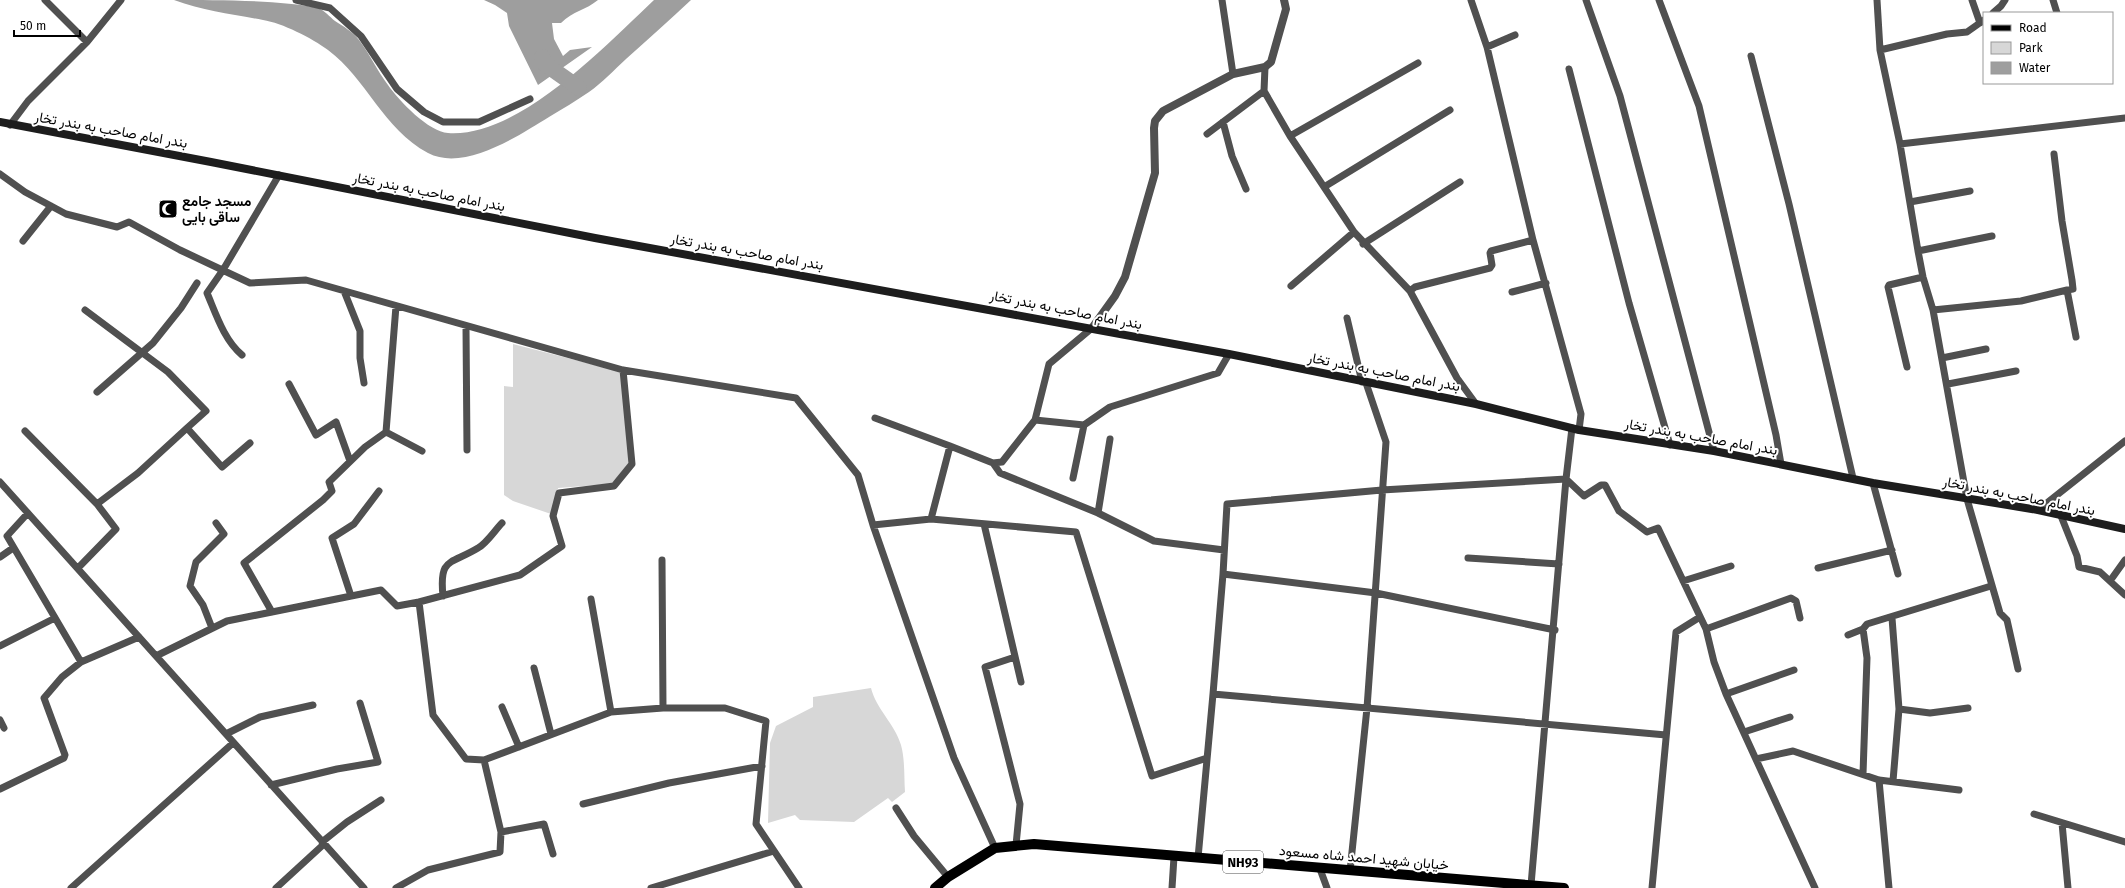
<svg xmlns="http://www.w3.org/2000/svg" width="2125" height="888" font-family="'Fira Sans',Vazirmatn,sans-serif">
<rect width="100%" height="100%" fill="#fff"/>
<path fill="#d7d7d7" d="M 513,344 L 622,372 L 630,462 L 611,484 L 558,488 L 554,515 L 513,501 L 504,495 L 504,386 L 513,387 Z
M 871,688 C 876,709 895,724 901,745 C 905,759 904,777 905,792 L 892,802 L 888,798 L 854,822 L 800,820 L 795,815 L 768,823 L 770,743 L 776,726 L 813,707 L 813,697 Z"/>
<path fill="#9e9e9e" d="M 174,0 C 215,0 282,0 318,8 C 324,10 330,17 335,21 C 343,26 353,32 359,40 C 370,54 377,71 388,85 C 399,101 429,132 448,133 C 519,138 606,45 654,0 L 691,0 C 670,20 648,39 626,59 C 614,70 602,83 589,92 C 576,101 562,109 549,117 C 518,136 464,172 428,153 C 383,129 367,79 328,50 C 312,38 282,23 263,20 C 232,14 204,11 174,0 Z
M 484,0 L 598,0 C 586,10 573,11 561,23 L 552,23 L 554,39 L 563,56 L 570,50 L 592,47 L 538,85 L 509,26 L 507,13 L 495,5 Z"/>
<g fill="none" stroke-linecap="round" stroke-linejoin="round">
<path stroke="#9e9e9e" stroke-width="16" d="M 542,57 L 545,64 L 579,88"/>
<path stroke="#505050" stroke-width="7" d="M 45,0 L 87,42
M 296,0 L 330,8 L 361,36 L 397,89 L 424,112 L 443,122 L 479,122 L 530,99
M 1222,0 L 1233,74
M 1471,0 L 1487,47 L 1533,240 L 1581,414 L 1579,430
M 1586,0 L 1620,96 L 1714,451
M 1659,0 L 1699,106 L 1776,435 L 1781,464
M 1877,0 L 1880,50 L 1900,144 L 1918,251 L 1923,277 L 1933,310 L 1967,499 L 2000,613 L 2007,620 L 2018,669
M 1972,0 L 1980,23
M 2053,0 L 2057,13
M 1993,13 L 2001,6 L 2005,0
M 1487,47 L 1515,35
M 1880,50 L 1947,34 L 1967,32 L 1984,20
M 1751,56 L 1789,204 L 1853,478
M 1265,67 L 1264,91 L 1290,136 L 1354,232 L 1410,291 L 1457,378 L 1476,404
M 1569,69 L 1629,303 L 1670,445
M 1223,122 L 1232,156 L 1246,189
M 10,125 L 28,101 L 87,42 L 121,0
M 1207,134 L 1264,91
M 1290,136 L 1418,63
M 1900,144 L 2125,118
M 2054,154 L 2062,221 L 2072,280 L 2073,289 L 2067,290
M 0,174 L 25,192 L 66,214 L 117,227 L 129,222 L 180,250 L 250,283 L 306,280 L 623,370 L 796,398 L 858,475 L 873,525 L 931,519 L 950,446 L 993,463 L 1000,473 L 1098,513 L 1154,541 L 1224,550
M 1324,187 L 1450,110
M 1910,202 L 1970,191
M 23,241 L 51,206
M 1363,244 L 1460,182
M 1918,251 L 1992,236
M 1291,286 L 1354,232
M 344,291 L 360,331 L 360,358 L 364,383
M 1410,291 L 1415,287 L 1490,268 L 1492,265 L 1490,253 L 1491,251 L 1533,240
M 1512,292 L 1546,283
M 85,310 L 168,372 L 206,411 L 187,428
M 1933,310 L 2021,301 L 2067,290 L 2076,337
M 1347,318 L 1362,382
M 466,327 L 467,450
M 242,355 C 224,340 216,314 207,293 L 223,270 L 279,175
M 1942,358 L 1986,349
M 1907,367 L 1888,287 L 1889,285 L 1923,277
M 289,384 L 316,435 L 336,422 L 350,461
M 1948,384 L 2016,371
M 97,392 L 153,343 L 181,308 L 197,283
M 875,418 L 950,446
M 1035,420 L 1084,425
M 25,431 L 97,504 L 116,529 L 78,568
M 386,432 L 422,451
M 993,463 L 1002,462 L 1035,420 L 1049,364 L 1092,328
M 1073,478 L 1084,425 L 1110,407 L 1218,373 L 1229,354
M 0,482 L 364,888
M 1873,483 L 1898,574
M 97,504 L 138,473 L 187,428 L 222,467 L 250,443
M 2038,510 L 2125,441
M 28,513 L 7,536 L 81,662 L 139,637
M 1098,513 L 1110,439
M 2061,516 L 2077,556 L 2079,567 L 2100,572 L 2125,595
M 931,519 L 1076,532 L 1152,776 L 1207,758
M 984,524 L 1021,682
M 873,525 L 954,758 L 995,848
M 0,557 L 13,548
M 1468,558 L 1559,564
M 662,560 L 663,708
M 1818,568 L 1892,550
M 1683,581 L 1731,566
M 2110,581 L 2125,560
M 351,596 L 332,538 L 354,524 L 379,491
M 443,596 C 439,557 450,565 478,548 C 487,543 495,530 502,523
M 591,599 L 611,712
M 272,612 L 244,563 L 323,500 L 332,491 L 329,482 L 365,447 L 386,432 L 396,306
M 1892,618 L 1899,709 L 1893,781
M 212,628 L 203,605 L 190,586 L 196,562 L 224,534 L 216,523
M 1706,629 L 1791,598 L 1796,601 L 1800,618
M 1555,630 L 1376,593 L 1223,574 L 1227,504 L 1382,490 L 1566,479 L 1584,496 L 1601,485 L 1605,485 L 1619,511 L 1647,532 L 1658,528 L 1706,629 L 1714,662 L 1726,694 L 1815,888
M 1848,635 L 1863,629 L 1867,624 L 1991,586
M 0,646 L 55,618
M 156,656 L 227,621 L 381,590 L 397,606 L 419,602
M 1015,657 L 985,667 L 1020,804 L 1016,845
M 534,668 L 551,734
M 1213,694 L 1223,574
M 1726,694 L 1794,670
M 502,707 L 519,747
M 1899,709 L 1930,713 L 1968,708
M 0,720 L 4,728
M 1744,732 L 1790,717
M 226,734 L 260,717 L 313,705
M 1756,759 L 1793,751 L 1879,780 L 1959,790
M 484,760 L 466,759 L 433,715 L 419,602 L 520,575 L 562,546 L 553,516 L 559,493 L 614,486 L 632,464 L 623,370
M 1863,774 L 1867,658 L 1863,629
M 1879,780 L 1889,888
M 271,785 L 337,769 L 378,762 L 360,703
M 0,789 L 64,758 L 65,755 L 44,698 L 62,677 L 81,662
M 583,804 L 669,783 L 762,766
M 896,808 L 914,836 L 948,877
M 2034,814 L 2125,842
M 2062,823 L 2068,888
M 501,832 L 544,824 L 553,854
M 322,842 L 347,822 L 381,800
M 1198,858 L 1213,694 L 1666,735
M 1320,869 L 1327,888
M 1350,871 L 1367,708 L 1386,442 L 1366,383
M 1531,885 L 1566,479 L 1572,428
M 71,888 L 233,743
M 276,888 L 324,844
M 396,888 L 428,870 L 500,852 L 501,832 L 484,760 L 611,712 L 663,708 L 725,708 L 766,721 L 756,824 L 799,888
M 651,888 L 774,851
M 1172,888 L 1174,857
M 1652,888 L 1676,632 L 1700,617"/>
<path stroke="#505050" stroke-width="8" d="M 1092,328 L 1115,296 L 1125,277 L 1155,173 L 1154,128 L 1155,121 L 1163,111 L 1233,74 L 1265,67 L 1271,62 L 1286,9 L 1284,0"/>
<path stroke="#1d1d1d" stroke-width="8" d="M 0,122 L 211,162 L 595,238 L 1229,354 L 1476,404 L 1579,430 L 1714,451 L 1873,483 L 2038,510 L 2125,529"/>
<path stroke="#000" stroke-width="10" d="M 935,888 L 948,877 L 995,848 L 1034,844 L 1564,888"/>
</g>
<defs>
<g id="mosque-square" transform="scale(1)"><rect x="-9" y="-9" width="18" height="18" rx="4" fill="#000" stroke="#fff"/><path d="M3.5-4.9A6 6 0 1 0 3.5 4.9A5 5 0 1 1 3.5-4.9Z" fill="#fff"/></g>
</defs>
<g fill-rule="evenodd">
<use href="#mosque-square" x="168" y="209"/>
</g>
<g text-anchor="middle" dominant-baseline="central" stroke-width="4" stroke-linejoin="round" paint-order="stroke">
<rect fill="#fff" stroke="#4c4c4c" stroke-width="1" x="1223" y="851" width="40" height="22" rx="3"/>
<g font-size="13" font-weight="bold" fill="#000">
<text x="1243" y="862">NH93</text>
</g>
<g font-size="14" fill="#000" stroke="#fff">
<text transform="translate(111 130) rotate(10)">بندر امام صاحب به بندر تخار</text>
<text transform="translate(429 192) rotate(11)">بندر امام صاحب به بندر تخار</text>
<text transform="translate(747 252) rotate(10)">بندر امام صاحب به بندر تخار</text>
<text transform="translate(1066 310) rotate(11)">بندر امام صاحب به بندر تخار</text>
<text transform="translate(1384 372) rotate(11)">بندر امام صاحب به بندر تخار</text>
<text transform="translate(1701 437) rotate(10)">بندر امام صاحب به بندر تخار</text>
<text transform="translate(2019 496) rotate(11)">بندر امام صاحب به بندر تخار</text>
<text transform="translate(1364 858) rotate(5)">خیابان شهید احمد شاه مسعود</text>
</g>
<g font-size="14" font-weight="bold" fill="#000" stroke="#fff" text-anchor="start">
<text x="182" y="201">مسجد جامع<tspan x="182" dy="16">ساقی بایی</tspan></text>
</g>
</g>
<rect x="1983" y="12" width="130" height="72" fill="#ffffff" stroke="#999999"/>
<rect x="1991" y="25" width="20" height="6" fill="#000000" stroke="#999999"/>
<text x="2019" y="32" font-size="12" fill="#000000">Road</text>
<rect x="1991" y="42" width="20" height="12" fill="#d7d7d7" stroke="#999999"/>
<text x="2019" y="52" font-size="12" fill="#000000">Park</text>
<rect x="1991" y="62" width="20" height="12" fill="#9e9e9e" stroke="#999999"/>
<text x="2019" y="72" font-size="12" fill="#000000">Water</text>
<path d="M14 30v6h66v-6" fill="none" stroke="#000000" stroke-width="2"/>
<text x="20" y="30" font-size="12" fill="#000000" stroke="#ffffff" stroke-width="3" paint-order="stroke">50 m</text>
</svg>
